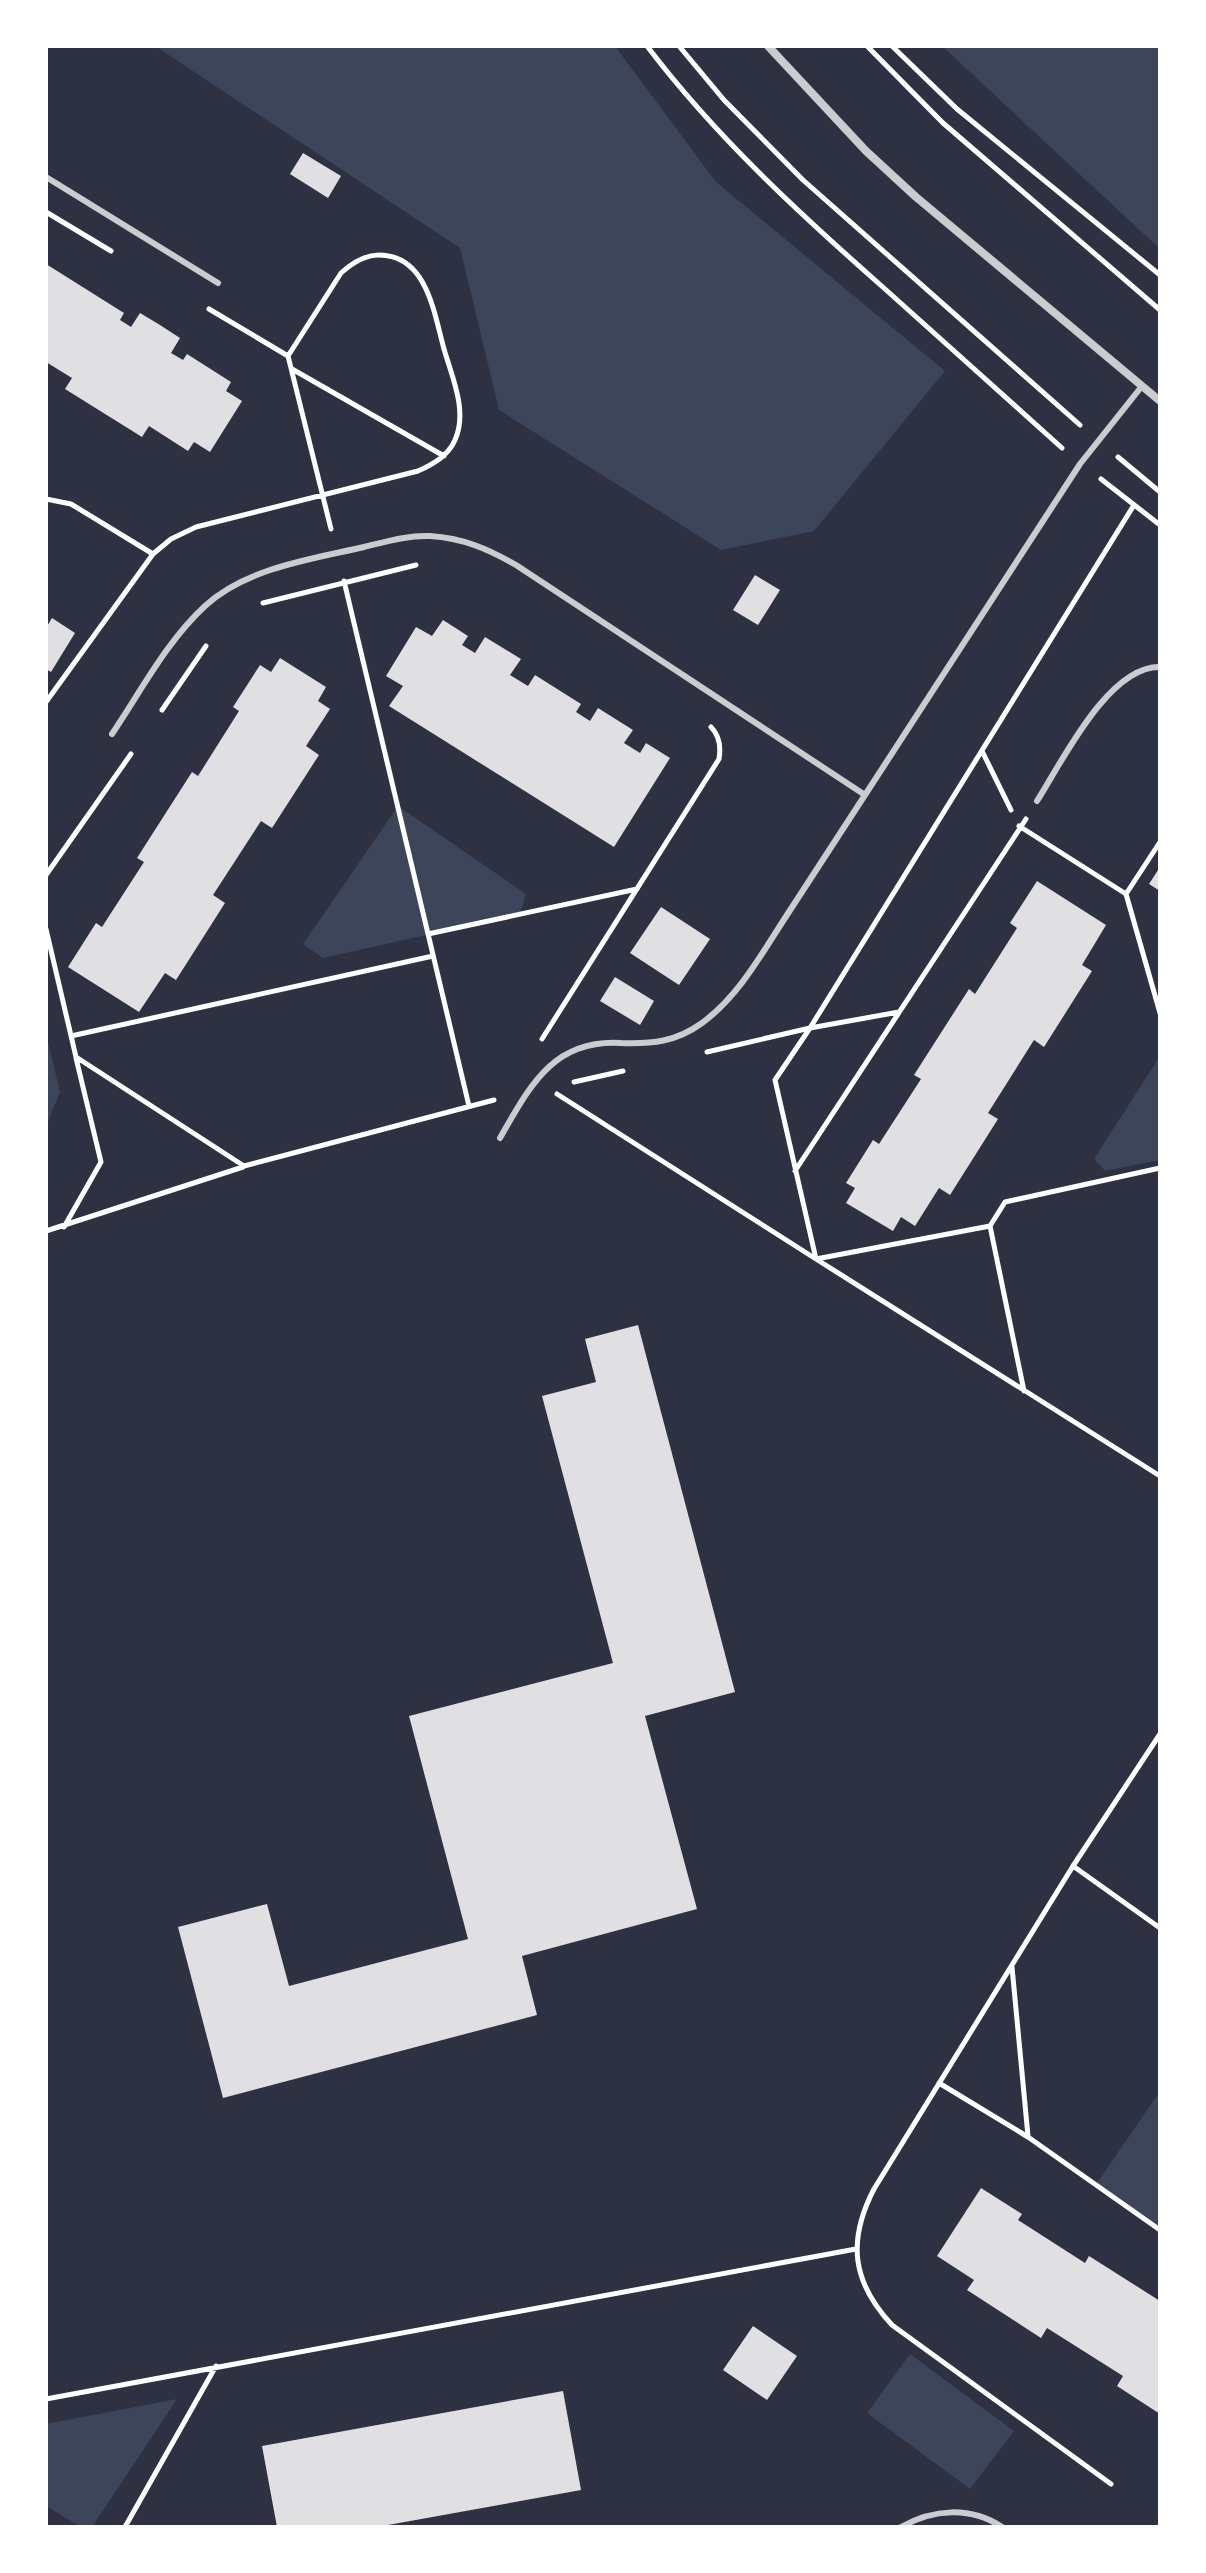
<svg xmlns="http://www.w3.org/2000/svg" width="1206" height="2573" font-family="Barlow,sans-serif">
<rect width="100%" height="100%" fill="#2d3142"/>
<path fill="#3c4559" d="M 155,46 L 615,46 L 716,182 L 945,371 L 814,531 L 721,550 L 499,410 L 460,248 Z
M 942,46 L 1160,46 L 1160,249 Z
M 398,806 L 526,894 L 520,914 L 323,958 L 303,944 Z
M 46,1034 L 60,1092 L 46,1127 Z
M 1160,1056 L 1160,1160 L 1105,1171 L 1094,1159 Z
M 1160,2091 L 1160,2230 L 1095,2186 Z
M 910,2354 L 1014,2431 L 970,2489 L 867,2413 Z
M 177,2399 L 92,2527 L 81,2527 L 46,2506 L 46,2424 Z"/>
<path fill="#e0e0e3" d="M 303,153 L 341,176 L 328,198 L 290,174 Z
M 46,264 L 124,313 L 120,320 L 131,327 L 140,313 L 160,325 L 180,338 L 171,353 L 183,360 L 187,354 L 231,382 L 226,391 L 242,401 L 210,452 L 194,442 L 188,451 L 149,426 L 142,437 L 65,389 L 72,378 L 46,362 Z
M 755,575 L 780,590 L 758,625 L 733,610 Z
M 52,618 L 75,633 L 51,672 L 46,669 L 46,628 Z
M 443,620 L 468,636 L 462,645 L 475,653 L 485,637 L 521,659 L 510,675 L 528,686 L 535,675 L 581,704 L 576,712 L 590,721 L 598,708 L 633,730 L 624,743 L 640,753 L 646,743 L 670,758 L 614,847 L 389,706 L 403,686 L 386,676 L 416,627 L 432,636 Z
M 280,658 L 326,687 L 318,701 L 330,709 L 306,746 L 319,755 L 272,828 L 261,821 L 213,895 L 225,903 L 176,980 L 165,973 L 139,1012 L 68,967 L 96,923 L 102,927 L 144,862 L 137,858 L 192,772 L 198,776 L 239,711 L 233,707 L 260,665 L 271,672 Z
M 1160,867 L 1160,891 L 1149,884 Z
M 1037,881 L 1106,925 L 1082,965 L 1092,971 L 1044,1047 L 1034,1040 L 988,1113 L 998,1119 L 950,1195 L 939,1188 L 915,1226 L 901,1217 L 893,1231 L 846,1203 L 855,1188 L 846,1183 L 873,1140 L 879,1144 L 921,1079 L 914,1075 L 969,989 L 975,994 L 1017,928 L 1010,923 Z
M 661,907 L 710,939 L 679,985 L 630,953 Z
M 615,977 L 654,1001 L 640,1025 L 600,1001 Z
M 638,1325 L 735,1692 L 645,1716 L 697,1909 L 522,1956 L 537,2015 L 223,2098 L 178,1927 L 267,1904 L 289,1986 L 468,1939 L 409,1716 L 613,1663 L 542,1396 L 596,1382 L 585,1339 Z
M 981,2188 L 1022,2214 L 1018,2220 L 1085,2263 L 1089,2256 L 1160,2301 L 1160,2414 L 1117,2386 L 1123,2376 L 1047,2328 L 1041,2338 L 967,2290 L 974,2280 L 937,2256 Z
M 753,2326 L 797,2356 L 767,2400 L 723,2370 Z
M 563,2391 L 581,2490 L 377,2527 L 277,2527 L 262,2446 Z"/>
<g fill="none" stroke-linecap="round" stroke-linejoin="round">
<path stroke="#fff" stroke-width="5" d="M 647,46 C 716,137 800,214 885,289 C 944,342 1003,395 1062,448
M 679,46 L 724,100 L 803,180 L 1080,425
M 867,46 L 943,123 L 1160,310
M 892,46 L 957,109 L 1160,275
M 46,212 L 111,251
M 209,309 L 288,356 L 331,529
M 292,369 L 444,456
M 1118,457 L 1160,492
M 1101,479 L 1160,525
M 46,499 L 71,504 L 153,554 L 46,702
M 1134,505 L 810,1028 L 775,1080 L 816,1259 L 1160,1476
M 153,554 L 171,539 L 196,527 L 418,471 C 433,464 448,456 455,440 C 468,411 452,377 444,349 C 434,313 427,255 379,255 C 364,255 352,263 341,273 L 288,356
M 344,581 L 469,1106
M 263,603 L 416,565
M 162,710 L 206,646
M 982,751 L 1011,810
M 1019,826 L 1126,894 L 1160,1013
M 46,875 L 131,754
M 1126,894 L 1160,842
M 46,929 L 76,1057 L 244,1166 L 494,1100
M 428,934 L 637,889
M 71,1036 L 433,956
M 542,1039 L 719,759 C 721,747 720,736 711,727
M 707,1052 L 810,1028 L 899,1012
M 574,1082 L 623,1071
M 557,1094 L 816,1259 L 990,1226 L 1005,1202 L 1160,1168
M 795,1171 L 1026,819
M 990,1226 L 1024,1391
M 64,1227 L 101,1162 L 76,1058
M 46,1231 L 243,1167
M 1073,1866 L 1160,1734
M 1012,1967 L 1028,2136
M 939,2083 L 1028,2137 L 1160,2230
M 46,2399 L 856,2249
M 1111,2484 L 892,2325 C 852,2282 847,2241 874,2189 L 1073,1866 L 1160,1928
M 125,2527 L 216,2366"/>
<path stroke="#caccd0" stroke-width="6" d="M 46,177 L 218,283
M 112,734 C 141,691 167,641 205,606 C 246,568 312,559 364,547 C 385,542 408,535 430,536 C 463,538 488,549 516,565 L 865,795 L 1080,464 L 1142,386
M 1037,801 C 1062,762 1108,666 1160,667
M 500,1138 C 530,1086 553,1039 621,1043 C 652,1044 676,1042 702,1023 C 738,997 761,955 785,918 C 812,877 838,836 865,795
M 901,2527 C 933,2509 970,2506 1002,2527"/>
<path stroke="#caccd0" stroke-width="8" d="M 768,46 L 866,151 L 916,197 L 1160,401"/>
</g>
<rect width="1206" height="2573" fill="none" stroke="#ffffff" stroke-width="96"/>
</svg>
